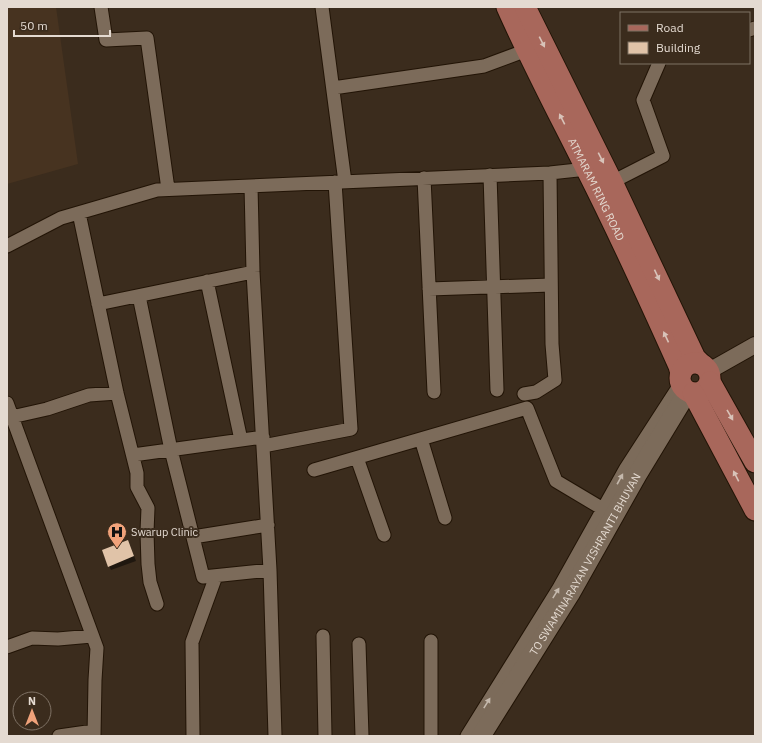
<svg xmlns="http://www.w3.org/2000/svg" width="762" height="743" font-family="'IBM Plex Sans',sans-serif">
<rect width="100%" height="100%" fill="#3b2c1d"/>
<path fill="#473320" d="M 7,7 L 56,7 L 78,164 L 7,184 Z"/>
<path fill="#0007" d="M 130,545 L 136,561 L 111,570 L 109,566 Z"/>
<path fill="#e0c3a8" d="M 128,540 L 134,556 L 108,567 L 102,550 Z"/>
<g fill="none" stroke-linecap="round" stroke-linejoin="round">
<g stroke="#221406" stroke-width="15">
<path id="minor" d="M 101,7 L 106,40 L 147,38 L 168,189
M 322,7 L 345,182
M 749,30 L 755,28
M 333,88 L 484,66 L 527,50
M 490,175 L 497,390
M 424,178 L 434,392
M 612,182 L 663,156 L 643,100 L 659,63
M 251,186 L 253,272 L 270,570 L 275,736
M 79,213 L 117,393 L 137,473 L 137,487 L 148,508 L 147,532 L 148,564 L 150,582 L 157,604
M 7,246 L 61,218 L 157,190 L 550,173 L 587,169
M 207,281 L 241,440
M 429,289 L 551,285
M 139,296 L 171,450 L 203,577 L 270,570
M 98,304 L 253,272
M 524,394 L 536,392 L 555,380 L 552,344 L 550,173
M 7,403 L 97,648 L 95,680 L 94,736
M 7,418 L 47,409 L 89,395 L 117,393
M 421,439 L 445,518
M 263,446 L 351,429 L 335,182
M 133,455 L 263,437
M 357,458 L 384,535
M 314,470 L 527,408 L 556,481 L 603,509
M 193,537 L 268,525
M 323,636 L 325,736
M 431,641 L 431,736
M 359,644 L 362,736
M 7,647 L 32,638 L 58,639 L 92,636
M 59,736 L 94,731
M 193,736 L 192,642 L 216,576
M 467,736 L 559,588 L 626,468 L 681,383"/>
</g>
<g stroke="#221406" stroke-width="18">
<path id="tertiary" d="M 709,371 L 755,345"/>
</g>
<g stroke="#221406" stroke-width="21">
<g id="secondary">
<path id="s1" d="M 481,736 L 570,594 L 637,475 L 688,391"/>
</g>
</g>
<g stroke="#221406" stroke-width="23">
<g id="primary">
<path id="s2" d="M 507,7 C 531,61 559,114 586,168 C 619,233 649,299 679,366 L 681,373"/>
<path d="M 525,7 L 612,182 L 695,358 L 701,364"/>
<circle cx="695" cy="378" r="15"/>
<path d="M 710,382 L 755,462"/>
<path d="M 693,393 L 755,510"/>
</g>
</g>
<use href="#minor" stroke="#7c6b5a" stroke-width="13"/>
<use href="#tertiary" stroke="#7c6b5a" stroke-width="16"/>
<use href="#secondary" stroke="#7c6b5a" stroke-width="19"/>
<use href="#primary" stroke="#a8675b" stroke-width="21"/>
</g>
<defs><path id="oneway-solid" d="M-6-.8H1V-3.2L6.5 0L1 3.2V.8H-6Z"/></defs>
<g fill="#d8c3b9">
<use href="#oneway-solid" transform="translate(542 42) rotate(63)"/>
<use href="#oneway-solid" transform="translate(562 119) rotate(-117)"/>
<use href="#oneway-solid" transform="translate(601 158) rotate(63)"/>
<use href="#oneway-solid" transform="translate(657 275) rotate(65)"/>
<use href="#oneway-solid" transform="translate(666 337) rotate(-115)"/>
<use href="#oneway-solid" transform="translate(730 415) rotate(60)"/>
<use href="#oneway-solid" transform="translate(736 476) rotate(-117)"/>
</g>
<g fill="#c5b9ad">
<use href="#oneway-solid" transform="translate(620 479) rotate(-61)"/>
<use href="#oneway-solid" transform="translate(556 593) rotate(-58)"/>
<use href="#oneway-solid" transform="translate(487 703) rotate(-58)"/>
</g>
<defs>
<g id="hospital-pin" transform="scale(1)"><path d="M0 17L-7.5 6A9.5 9.5 0 1 1 7.5 6Z" fill="#f0a27a" stroke="#3b2c1d"/><path d="M-5-5h3v3.5h4V-5h3V5h-3V1.5h-4V5h-3Z" fill="#111"/></g>
</defs>
<g fill-rule="evenodd">
<use href="#hospital-pin" x="117" y="532"/>
</g>
<g text-anchor="middle" dominant-baseline="central" stroke-width="4" stroke-linejoin="round" paint-order="stroke">
<g font-size="11" fill="#e4dad1" stroke="#3b2c1d">
<text stroke="none"><textPath href="#s2" startOffset="203">ATMARAM RING ROAD</textPath></text>
<text stroke="none"><textPath href="#s1" startOffset="201">TO SWAMINARAYAN VISHRANTI BHUVAN</textPath></text>
</g>
<g font-size="11" fill="#e4dad1" stroke="#3b2c1d" text-anchor="start">
<text x="131" y="532">Swarup Clinic</text>
</g>
</g>
<rect width="762" height="743" fill="none" stroke="#e4dad1" stroke-width="16"/>
<rect x="620" y="12" width="130" height="52" fill="#3b2c1d" stroke="#7f7265"/>
<rect x="628" y="25" width="20" height="6" fill="#a8675b" stroke="#7f7265"/>
<text x="656" y="32" font-size="12" fill="#e4dad1">Road</text>
<rect x="628" y="42" width="20" height="12" fill="#e0c3a8" stroke="#7f7265"/>
<text x="656" y="52" font-size="12" fill="#e4dad1">Building</text>
<g transform="translate(32 711)"><circle r="19" fill="#3b2c1d" stroke="#7f7265"/>
<path d="M0-3L7 15L0 10L-7 15Z" fill="#f0a27a"/>
<text y="-6" font-size="11" font-weight="bold" text-anchor="middle" fill="#e4dad1">N</text>
</g>
<path d="M14 30v6h96v-6" fill="none" stroke="#e4dad1" stroke-width="2"/>
<text x="20" y="30" font-size="12" fill="#e4dad1" stroke="#3b2c1d" stroke-width="3" paint-order="stroke">50 m</text>
</svg>
